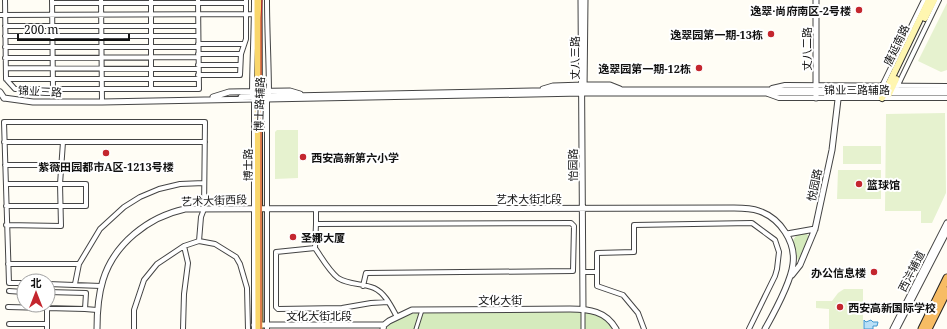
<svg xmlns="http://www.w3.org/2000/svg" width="947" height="329" font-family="'Noto Serif','Noto Sans SC',serif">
<rect width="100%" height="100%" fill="#fffdf5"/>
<path fill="#d5ebbd" d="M 800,234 L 807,234 L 809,237 L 798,261 L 793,240 L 796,236 Z
M 424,312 L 586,312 C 597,314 607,319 613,329 L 386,329 C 394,317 410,313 424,312 Z"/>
<path fill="#e6f2cf" d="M 947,3 L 947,70 L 941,72 L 918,61 Z
M 945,113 L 946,193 L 932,223 L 921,223 L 921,211 L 885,211 L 886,114 Z
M 277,130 L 298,130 L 298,178 L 275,179 L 275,132 Z
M 843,146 L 881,146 L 881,164 L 843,164 Z
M 838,170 L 881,170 L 881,199 L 837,199 Z
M 844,289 L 863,289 L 863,329 L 829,329 L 829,309 L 816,308 L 816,301 L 832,301 L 838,293 Z"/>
<path fill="#b9e0f7" stroke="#3f96cf" d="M 864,320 L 866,322 L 871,320 L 873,322 L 878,322 L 877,326 L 873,326 L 873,329 L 864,329 Z"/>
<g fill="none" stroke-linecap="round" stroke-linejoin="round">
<g stroke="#444" stroke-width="5">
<path id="pedestrian" d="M 416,329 L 422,310
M 583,329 L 583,309"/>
</g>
<g stroke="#444" stroke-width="6">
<path id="minor" d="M 5,0 L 6,79 L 15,89 L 199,89 L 198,0
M 52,0 L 53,89
M 101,0 L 102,102
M 151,0 L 151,89
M 52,3 L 246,3
M 0,15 L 254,14
M 5,26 L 198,26
M 5,36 L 198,36
M 198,44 L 243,44
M 5,47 L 198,47
M 198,54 L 241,54
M 5,58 L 198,57
M 198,65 L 240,65
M 6,68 L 198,69
M 198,75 L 240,75 L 241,54 L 246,39 L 246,0
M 6,79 L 198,79
M 882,86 L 924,0
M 897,87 L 939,0
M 772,88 L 785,85 L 947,86
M 768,94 L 779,98 L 947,98
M 4,142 L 205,142
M 5,165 L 84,165
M 6,184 L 86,184 L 86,206 L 6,206
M 316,209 L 316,224 L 571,223 L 574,226 L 573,271 L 366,273 L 363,286
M 316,224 L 315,248 L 276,252 L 276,307 L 278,309 L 342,308 L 371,303 L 388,302
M 6,225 L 61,226 L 60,184 L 63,142
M 315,248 C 322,258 329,271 338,278 C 349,285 362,283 374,288 C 385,293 391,306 397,317
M 8,264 L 79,264
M 583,272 L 597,272
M 24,283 L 9,283 L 4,122 L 205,122 L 204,209 L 201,217 L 199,241
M 48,284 L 101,286
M 75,284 L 79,264 L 100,229 L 124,207 L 140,197 L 159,189 L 180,184 L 204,183
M 9,291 L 24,292
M 47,305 L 47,329
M 8,307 L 85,309 L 86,293 L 48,292
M 85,309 L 97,310
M 9,324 L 47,324
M 134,329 L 134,310 L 144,280 L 157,264 L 184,246 L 199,241 L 215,244 L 236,257 L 240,264 L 247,288 L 248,329
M 183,329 L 184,294 L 188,263 L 184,246
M 254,329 L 254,100 L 252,96 C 252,64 254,32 254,0
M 267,329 L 267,100 L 269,96 C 269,64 267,32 267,0
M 644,329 L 638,313 L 623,295 L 597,286 L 597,253 L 634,252 L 634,225 L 752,223 L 775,240 L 779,252 L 777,269 L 775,276 L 749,329"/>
</g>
<g stroke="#444" stroke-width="7">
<path id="tertiary" d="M 581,0 L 583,309
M 816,0 L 816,98
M 543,89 L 553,86 L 584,85 L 610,85 L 620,89
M 0,92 L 4,98
M 583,92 L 584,90 L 585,0
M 213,97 L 229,92 L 290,91 L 300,94
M 241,97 L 581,90 L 947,90
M 4,98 L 33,102 L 102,102 L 582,93 L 947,93
M 787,234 L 815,229
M 792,275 L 800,265 L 815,229 L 832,150 L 839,91
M 254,325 L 384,325
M 897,328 L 947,231
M 97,329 C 97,313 98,296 103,280 C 114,244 148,217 185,209 L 734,208 C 743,208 751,208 759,211 C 780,218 796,242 793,264 C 791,281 774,313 765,329
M 383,329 L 384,325 L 389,321 L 412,310 L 570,309 C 589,309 606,311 616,329
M 893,329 L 947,223"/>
</g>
<g stroke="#333" stroke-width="8">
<path id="secondary" d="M 925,18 L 934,0
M 889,94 L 896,79
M 882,98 L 929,0"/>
</g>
<g stroke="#222" stroke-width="9">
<path id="primary" d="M 258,0 L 259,329"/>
</g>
<g stroke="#222" stroke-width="9">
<path id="trunk" d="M 922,329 L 947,278
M 928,329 L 947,291"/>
</g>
<use href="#pedestrian" stroke="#fff" stroke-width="3"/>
<use href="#minor" stroke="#fff" stroke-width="4"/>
<use href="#tertiary" stroke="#fff" stroke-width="5"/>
<use href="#secondary" stroke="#fff6b0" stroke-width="6"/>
<use href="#primary" stroke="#f9d66b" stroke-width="7"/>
<use href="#trunk" stroke="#f7bc64" stroke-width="7"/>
<path stroke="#c4262e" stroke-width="1" d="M 261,329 L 261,18 L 262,0"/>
</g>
<g fill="#c4262e" stroke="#fff" stroke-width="1.5">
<circle cx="859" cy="10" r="4"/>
<circle cx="771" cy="34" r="4"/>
<circle cx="699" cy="68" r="4"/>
<circle cx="106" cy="153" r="4"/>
<circle cx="303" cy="157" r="4"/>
<circle cx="859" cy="184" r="4"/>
<circle cx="293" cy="237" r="4"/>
<circle cx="874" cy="272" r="4"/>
<circle cx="840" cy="307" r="4"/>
</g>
<g text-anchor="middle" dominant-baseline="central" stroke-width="4" stroke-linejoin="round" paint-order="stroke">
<g font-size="11" font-weight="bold" fill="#111" stroke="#fff" text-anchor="end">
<text x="851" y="10">逸翠·尚府南区-2号楼</text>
<text x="763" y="34">逸翠园第一期-13栋</text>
<text x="691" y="68">逸翠园第一期-12栋</text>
<text x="311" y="157" text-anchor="start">西安高新第六小学</text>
<text x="106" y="166" text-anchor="middle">紫薇田园都市A区-1213号楼</text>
<text x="867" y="184" text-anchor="start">篮球馆</text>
<text x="301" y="237" text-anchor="start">圣娜大厦</text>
<text x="866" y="272">办公信息楼</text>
<text x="848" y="307" text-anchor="start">西安高新国际学校</text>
</g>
<g font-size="11" fill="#111" stroke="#fff">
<text transform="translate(896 45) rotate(-64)">唐延南路</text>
<text transform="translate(806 49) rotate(-90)">丈八二路</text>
<text transform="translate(574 58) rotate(-90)">丈八三路</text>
<text x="857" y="89">锦业三路辅路</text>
<text transform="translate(40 91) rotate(3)">锦业三路</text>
<text transform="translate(259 104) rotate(-88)">博士路辅路</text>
<text transform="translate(247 165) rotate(-90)">博士路</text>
<text transform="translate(572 165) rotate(-90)">怡园路</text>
<text transform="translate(814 185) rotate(-78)">悦园路</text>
<text x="529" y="198">艺术大街北段</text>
<text transform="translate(214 200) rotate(-2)">艺术大街西段</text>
<text transform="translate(911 271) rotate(-63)">西沣辅道</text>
<text x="500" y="299">文化大街</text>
<text x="319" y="315">文化大街北段</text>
</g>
</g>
<g transform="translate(36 293)"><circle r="19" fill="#ffffff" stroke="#a0a0a0"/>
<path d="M0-3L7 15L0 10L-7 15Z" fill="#c4262e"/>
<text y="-6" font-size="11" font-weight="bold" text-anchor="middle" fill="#111111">北</text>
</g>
<path d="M18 34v6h111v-6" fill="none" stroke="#111111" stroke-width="2"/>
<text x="24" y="34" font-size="12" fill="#111111" stroke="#ffffff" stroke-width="3" paint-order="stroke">200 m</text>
</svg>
